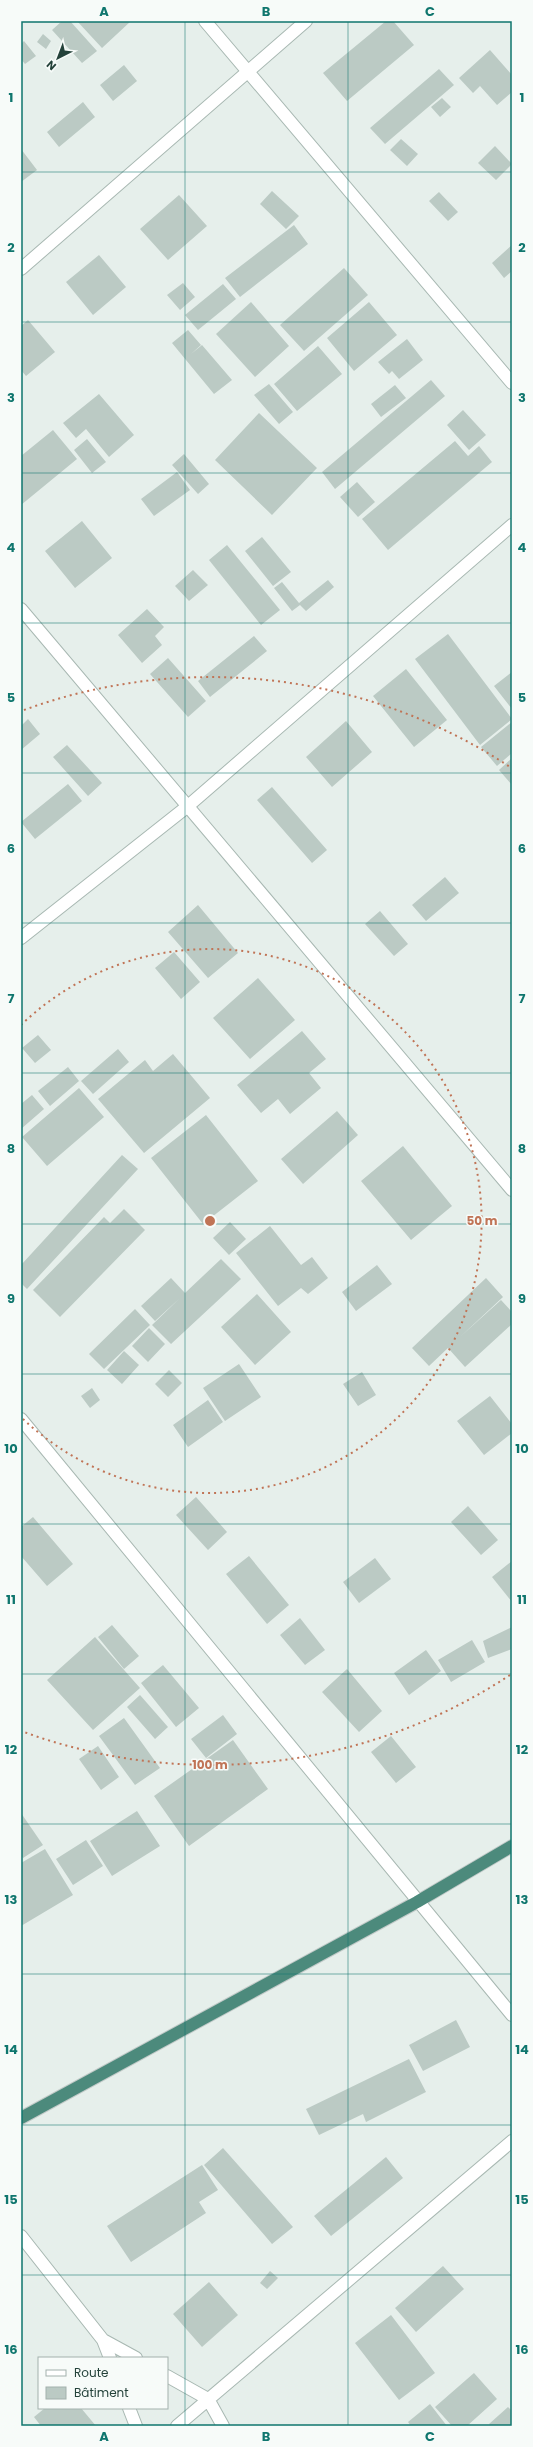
<svg xmlns="http://www.w3.org/2000/svg" width="533" height="2447" font-family="Poppins,sans-serif">
<rect width="100%" height="100%" fill="#e6efeb"/>
<path fill="#bbcac4" d="M 62,21 L 70,21 L 97,51 L 82,63 L 52,30 Z
M 77,21 L 131,21 L 102,48 Z
M 386,21 L 393,21 L 414,45 L 347,101 L 323,73 Z
M 43,34 L 51,41 L 46,49 L 37,42 Z
M 24,41 L 36,56 L 25,64 L 21,59 L 21,44 Z
M 490,50 L 512,75 L 512,92 L 497,105 L 480,86 L 473,93 L 459,78 Z
M 124,65 L 137,81 L 113,101 L 100,85 Z
M 439,69 L 454,85 L 385,144 L 370,128 Z
M 442,98 L 451,107 L 440,117 L 431,107 Z
M 83,102 L 95,117 L 59,147 L 47,132 Z
M 401,139 L 418,154 L 407,166 L 390,150 Z
M 495,146 L 512,164 L 496,180 L 478,163 Z
M 21,149 L 37,170 L 21,182 Z
M 272,191 L 299,216 L 286,229 L 260,204 Z
M 439,192 L 458,212 L 448,221 L 429,201 Z
M 179,195 L 207,226 L 168,260 L 140,229 Z
M 294,225 L 308,244 L 240,297 L 225,278 Z
M 512,245 L 512,271 L 504,278 L 492,263 Z
M 99,255 L 126,287 L 93,315 L 66,282 Z
M 344,268 L 368,295 L 304,351 L 280,325 Z
M 183,283 L 195,297 L 180,310 L 167,295 Z
M 223,284 L 236,299 L 198,330 L 185,315 Z
M 251,302 L 289,346 L 255,377 L 216,334 Z
M 369,302 L 397,335 L 354,371 L 327,338 Z
M 28,320 L 55,352 L 26,376 L 21,370 L 21,326 Z
M 188,330 L 201,345 L 191,354 L 202,345 L 232,380 L 214,394 L 172,343 Z
M 407,339 L 423,360 L 399,379 L 392,371 L 389,374 L 378,362 Z
M 318,346 L 342,374 L 297,411 L 274,384 Z
M 431,380 L 445,396 L 335,489 L 322,472 Z
M 269,384 L 293,412 L 279,424 L 254,395 Z
M 395,385 L 406,398 L 381,417 L 371,404 Z
M 99,394 L 134,435 L 109,457 L 86,429 L 76,438 L 63,423 Z
M 463,410 L 486,435 L 469,450 L 447,425 Z
M 259,413 L 317,468 L 272,515 L 215,460 Z
M 53,430 L 77,459 L 21,505 L 21,456 Z
M 87,439 L 106,462 L 92,473 L 74,450 Z
M 455,441 L 468,456 L 479,446 L 492,462 L 388,550 L 362,519 Z
M 184,454 L 209,484 L 198,494 L 172,465 Z
M 177,472 L 190,490 L 154,516 L 141,499 Z
M 357,482 L 375,502 L 358,517 L 340,497 Z
M 82,521 L 112,558 L 75,588 L 45,551 Z
M 262,537 L 291,572 L 273,586 L 245,551 Z
M 227,545 L 280,610 L 261,625 L 209,560 Z
M 193,570 L 208,585 L 189,601 L 175,586 Z
M 328,580 L 334,587 L 306,611 L 300,605 L 292,611 L 274,588 L 282,582 L 299,603 Z
M 147,609 L 164,627 L 155,636 L 162,645 L 142,663 L 118,635 Z
M 448,634 L 512,719 L 480,745 L 415,659 Z
M 254,636 L 267,651 L 210,697 L 198,681 Z
M 168,658 L 206,701 L 188,717 L 150,674 Z
M 406,669 L 447,720 L 414,747 L 373,696 Z
M 512,672 L 512,709 L 494,686 Z
M 28,719 L 40,734 L 21,750 L 21,726 Z
M 346,721 L 372,752 L 332,787 L 306,757 Z
M 512,722 L 512,753 L 497,766 L 481,747 Z
M 67,745 L 102,783 L 88,796 L 53,757 Z
M 512,758 L 512,785 L 499,770 Z
M 68,784 L 82,801 L 35,839 L 21,822 Z
M 272,787 L 327,850 L 312,863 L 257,800 Z
M 445,877 L 459,893 L 426,921 L 412,905 Z
M 198,905 L 238,953 L 208,978 L 168,932 Z
M 380,911 L 408,944 L 394,956 L 365,924 Z
M 174,952 L 200,982 L 181,999 L 155,968 Z
M 258,978 L 295,1020 L 250,1059 L 213,1018 Z
M 302,1031 L 326,1059 L 309,1073 L 321,1088 L 290,1114 L 278,1099 L 261,1113 L 237,1085 Z
M 38,1035 L 51,1050 L 35,1063 L 22,1048 Z
M 118,1049 L 129,1062 L 93,1094 L 81,1081 Z
M 173,1054 L 210,1098 L 144,1153 L 98,1099 L 145,1060 L 153,1071 Z
M 68,1067 L 79,1081 L 50,1106 L 38,1091 Z
M 79,1088 L 104,1117 L 47,1166 L 22,1137 Z
M 32,1095 L 44,1109 L 21,1129 L 21,1104 Z
M 337,1111 L 358,1135 L 303,1184 L 281,1159 Z
M 206,1115 L 258,1181 L 203,1224 L 151,1158 Z
M 403,1146 L 452,1206 L 411,1240 L 361,1181 Z
M 122,1155 L 138,1169 L 27,1289 L 21,1283 L 21,1265 Z
M 124,1209 L 145,1230 L 60,1317 L 33,1290 L 104,1217 L 110,1223 Z
M 230,1222 L 246,1239 L 229,1255 L 213,1238 Z
M 270,1226 L 301,1265 L 312,1257 L 328,1278 L 308,1294 L 301,1288 L 278,1306 L 236,1253 Z
M 221,1259 L 241,1279 L 171,1344 L 152,1325 L 180,1298 L 155,1321 L 141,1306 L 171,1278 L 185,1293 Z
M 377,1265 L 392,1284 L 356,1311 L 342,1292 Z
M 486,1278 L 503,1297 L 460,1337 L 501,1300 L 512,1312 L 512,1324 L 465,1367 L 448,1348 L 429,1366 L 412,1348 Z
M 257,1294 L 291,1332 L 255,1365 L 221,1327 Z
M 135,1309 L 150,1325 L 104,1369 L 89,1354 Z
M 149,1328 L 165,1344 L 148,1362 L 132,1346 Z
M 124,1351 L 139,1365 L 122,1384 L 107,1370 Z
M 239,1364 L 261,1397 L 225,1421 L 203,1388 Z
M 169,1370 L 182,1383 L 168,1397 L 155,1384 Z
M 362,1372 L 376,1395 L 358,1406 L 343,1384 Z
M 92,1388 L 100,1400 L 90,1408 L 81,1396 Z
M 490,1396 L 512,1424 L 512,1433 L 484,1455 L 457,1421 Z
M 208,1400 L 223,1422 L 188,1447 L 173,1425 Z
M 196,1497 L 227,1532 L 208,1550 L 176,1515 Z
M 468,1506 L 498,1540 L 481,1555 L 451,1522 Z
M 33,1517 L 73,1564 L 47,1586 L 21,1556 L 21,1527 Z
M 249,1556 L 289,1605 L 267,1624 L 226,1574 Z
M 375,1558 L 391,1579 L 359,1603 L 343,1582 Z
M 512,1561 L 512,1602 L 492,1577 Z
M 300,1618 L 325,1650 L 305,1665 L 280,1635 Z
M 112,1625 L 139,1656 L 124,1669 L 98,1637 Z
M 512,1627 L 512,1649 L 488,1658 L 483,1641 Z
M 95,1637 L 140,1688 L 93,1730 L 47,1680 Z
M 472,1640 L 485,1662 L 451,1682 L 438,1660 Z
M 426,1650 L 441,1671 L 409,1695 L 394,1673 Z
M 163,1665 L 199,1708 L 176,1727 L 141,1683 Z
M 347,1669 L 382,1711 L 359,1732 L 322,1692 Z
M 140,1695 L 168,1727 L 155,1739 L 127,1707 Z
M 223,1715 L 237,1734 L 206,1758 L 191,1739 Z
M 124,1718 L 160,1768 L 135,1785 L 99,1736 Z
M 391,1736 L 416,1767 L 396,1783 L 371,1752 Z
M 233,1740 L 268,1789 L 189,1846 L 154,1796 Z
M 98,1746 L 119,1777 L 101,1790 L 79,1759 Z
M 137,1811 L 160,1846 L 112,1876 L 90,1841 Z
M 21,1813 L 43,1845 L 23,1858 L 21,1855 Z
M 86,1840 L 103,1866 L 73,1885 L 56,1859 Z
M 45,1849 L 73,1895 L 21,1926 L 21,1863 Z
M 456,2020 L 470,2047 L 423,2071 L 409,2045 Z
M 409,2059 L 426,2092 L 366,2122 L 363,2114 L 319,2135 L 306,2109 Z
M 223,2148 L 293,2227 L 272,2244 L 204,2165 Z
M 386,2157 L 403,2178 L 331,2236 L 314,2216 Z
M 202,2165 L 218,2190 L 199,2202 L 206,2213 L 131,2262 L 107,2226 Z
M 443,2266 L 464,2289 L 416,2332 L 395,2308 Z
M 270,2271 L 278,2278 L 267,2289 L 260,2283 Z
M 209,2282 L 238,2315 L 202,2347 L 173,2314 Z
M 391,2315 L 435,2373 L 399,2400 L 355,2343 Z
M 474,2373 L 497,2399 L 467,2426 L 452,2426 L 435,2407 Z
M 430,2404 L 447,2426 L 411,2426 L 408,2422 Z
M 508,2407 L 512,2411 L 512,2426 L 491,2426 L 489,2424 Z
M 45,2408 L 81,2408 L 96,2426 L 41,2426 L 34,2417 Z"/>
<g fill="none" stroke-linecap="round" stroke-linejoin="round">
<g stroke="#a8b8b2" stroke-width="14">
<path id="minor" d="M 205,21 L 512,383
M 21,269 L 306,21
M 21,938 L 188,806 L 512,525
M 21,1419 L 512,2015
M 21,2236 L 103,2340 L 136,2358
M 103,2340 L 110,2358
M 167,2376 L 208,2399 L 223,2426
M 129,2408 L 136,2426
M 177,2426 L 512,2141"/>
</g>
<g stroke="#a8b8b2" stroke-width="14">
<path id="tertiary" d="M 21,609 L 512,1190"/>
</g>
<g stroke="#c2cac8" stroke-width="14">
<path id="trunk" d="M 21,2118 L 417,1902 L 512,1846"/>
</g>
<use href="#minor" stroke="#fff" stroke-width="12"/>
<use href="#tertiary" stroke="#fff" stroke-width="12"/>
<use href="#trunk" stroke="#4c8a7c" stroke-width="12"/>
</g>
<path fill="none" stroke="#0f766e" stroke-width="1" stroke-opacity="0.55" d="M 185,21 L 185,2426M 348,21 L 348,2426M 21,172 L 512,172M 21,322 L 512,322M 21,473 L 512,473M 21,623 L 512,623M 21,773 L 512,773M 21,923 L 512,923M 21,1073 L 512,1073M 21,1224 L 512,1224M 21,1374 L 512,1374M 21,1524 L 512,1524M 21,1674 L 512,1674M 21,1824 L 512,1824M 21,1974 L 512,1974M 21,2125 L 512,2125M 21,2275 L 512,2275"/>
<g fill="none" stroke="#c07456" stroke-width="2" stroke-dasharray="2 4">
<path d="M21 1025A272 272 0 1 1 21 1417"/>
<path d="M510 1675A544 544 0 0 1 24 1732M24 710A544 544 0 0 1 510 767"/>
</g>
<circle cx="210" cy="1221" r="6" fill="#c07456" stroke="#f7fbf9" stroke-width="2"/>
<g font-size="12" text-anchor="middle" font-weight="bold" fill="#c07456" stroke="#f7fbf9" stroke-width="3" stroke-linejoin="round" paint-order="stroke">
<text x="482" y="1225">50 m</text>
<text x="210" y="1769">100 m</text>
</g>
<rect width="533" height="2447" fill="none" stroke="#f7fbf9" stroke-width="44"/>
<rect x="38" y="2357" width="130" height="52" fill="#f7fbf9" stroke="#a3b1ad"/>
<rect x="46" y="2370" width="20" height="6" fill="#ffffff" stroke="#a3b1ad"/>
<text x="74" y="2377" font-size="12" fill="#24423a">Route</text>
<rect x="46" y="2387" width="20" height="12" fill="#bbcac4" stroke="#a3b1ad"/>
<text x="74" y="2397" font-size="12" fill="#24423a">Bâtiment</text>
<g transform="translate(58 58) rotate(222)" stroke="#f7fbf9" stroke-width="3" paint-order="stroke">
<path d="M0-3L7 15L0 10L-7 15Z" fill="#24423a"/>
<text y="-6" font-size="11" font-weight="bold" text-anchor="middle" fill="#24423a">N</text>
</g>
<rect x="22" y="22" width="489" height="2403" fill="none" stroke="#0f766e" stroke-width="1.5"/>
<g font-size="13" text-anchor="middle" font-weight="bold" fill="#0f766e">
<text x="104" y="16">A</text>
<text x="266" y="16">B</text>
<text x="430" y="16">C</text>
<text x="11" y="102">1</text>
<text x="522" y="102">1</text>
<text x="11" y="252">2</text>
<text x="522" y="252">2</text>
<text x="11" y="402">3</text>
<text x="522" y="402">3</text>
<text x="11" y="552">4</text>
<text x="522" y="552">4</text>
<text x="11" y="702">5</text>
<text x="522" y="702">5</text>
<text x="11" y="853">6</text>
<text x="522" y="853">6</text>
<text x="11" y="1003">7</text>
<text x="522" y="1003">7</text>
<text x="11" y="1153">8</text>
<text x="522" y="1153">8</text>
<text x="11" y="1303">9</text>
<text x="522" y="1303">9</text>
<text x="11" y="1453">10</text>
<text x="522" y="1453">10</text>
<text x="11" y="1604">11</text>
<text x="522" y="1604">11</text>
<text x="11" y="1754">12</text>
<text x="522" y="1754">12</text>
<text x="11" y="1904">13</text>
<text x="522" y="1904">13</text>
<text x="11" y="2054">14</text>
<text x="522" y="2054">14</text>
<text x="11" y="2204">15</text>
<text x="522" y="2204">15</text>
<text x="11" y="2354">16</text>
<text x="522" y="2354">16</text>
<text x="104" y="2441">A</text>
<text x="266" y="2441">B</text>
<text x="430" y="2441">C</text>
</g>
</svg>
